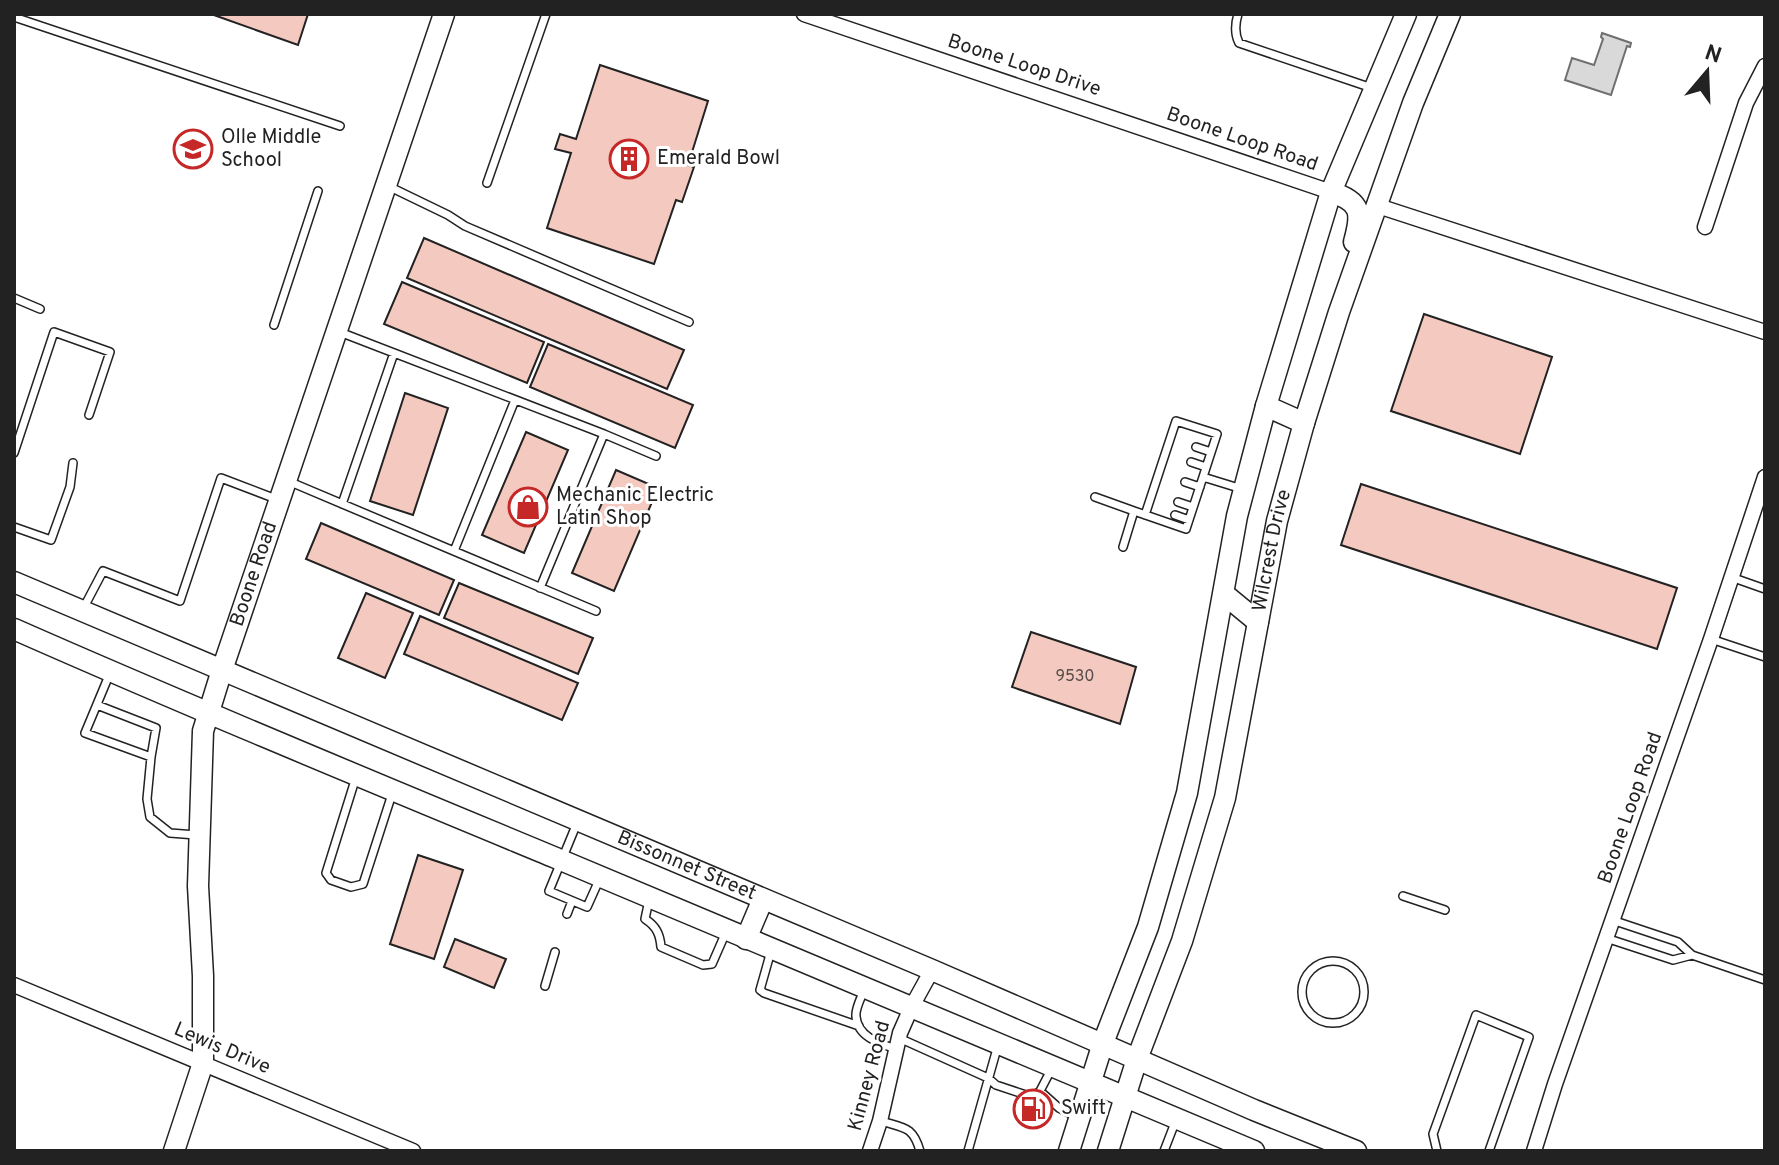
<svg xmlns="http://www.w3.org/2000/svg" width="1779" height="1165" font-family="Overpass,sans-serif">
<rect width="100%" height="100%" fill="#fff"/>
<path fill="#d9d9d9" stroke="#6f6f6f" stroke-width="2" d="M 1602,33 L 1631,43 L 1630,47 L 1627,46 L 1611,95 L 1565,80 L 1572,58 L 1594,65 L 1603,39 L 1601,37 Z"/>
<path fill="#f3c9c0" stroke="#222" stroke-width="2" d="M 211,14 L 308,14 L 298,45 Z
M 600,65 L 708,101 L 688,165 L 694,167 L 682,202 L 676,200 L 654,264 L 547,228 L 571,153 L 555,149 L 560,134 L 576,139 Z
M 424,238 L 684,350 L 667,389 L 407,278 Z
M 402,282 L 544,342 L 527,383 L 384,324 Z
M 1424,314 L 1552,357 L 1520,454 L 1391,411 Z
M 548,344 L 693,405 L 675,448 L 530,387 Z
M 405,393 L 448,408 L 413,515 L 370,501 Z
M 526,432 L 568,450 L 524,553 L 482,535 Z
M 616,470 L 658,488 L 614,591 L 572,573 Z
M 1361,484 L 1677,588 L 1657,649 L 1341,545 Z
M 321,523 L 454,580 L 439,615 L 306,559 Z
M 459,583 L 593,638 L 578,674 L 444,618 Z
M 366,593 L 413,613 L 385,678 L 338,658 Z
M 420,616 L 578,683 L 562,720 L 404,654 Z
M 1031,632 L 1136,667 L 1120,724 L 1012,687 Z
M 418,855 L 463,870 L 434,959 L 390,944 Z
M 455,939 L 506,959 L 494,988 L 444,967 Z"/>
<g fill="none" stroke-linecap="round" stroke-linejoin="round">
<g stroke="#222" stroke-width="10">
<path id="lane" d="M 1238,14 C 1235,24 1234,33 1239,43 L 1372,88
M 14,17 L 340,126
M 487,183 L 546,14
M 388,186 L 448,215 L 465,226 L 689,322
M 14,298 L 40,309
M 274,325 L 318,191
M 337,331 L 604,434
M 1196,447 L 1211,452
M 14,453 L 54,332 L 110,352 L 89,415
M 1191,462 L 1206,467
M 288,481 L 596,611
M 1185,482 L 1200,487
M 1095,497 L 1134,511
M 1178,502 L 1193,507
M 342,504 L 394,353
M 1145,515 L 1176,421 L 1217,434 L 1203,477
M 1175,515 L 1189,520
M 14,527 L 51,540 L 70,487 L 73,463
M 1123,547 L 1134,511 L 1186,529 L 1203,477 L 1242,489
M 454,551 L 515,400
M 1731,577 L 1765,589
M 540,588 L 604,434 L 656,456
M 83,609 L 103,571 L 180,601 L 221,478 L 276,499
M 1711,639 L 1765,657
M 110,673 L 85,733 L 151,757 L 147,799 L 150,817 L 170,833 L 196,835
M 97,705 L 156,728 L 151,757
M 356,777 L 326,873 L 331,880 L 351,887 L 363,884 L 393,791
M 577,823 L 549,891 L 587,907 L 600,878
M 1403,896 L 1445,910
M 649,900 L 645,919 C 656,926 660,934 661,947 L 703,965 L 712,964 L 726,932
M 567,914 L 572,901
M 1612,920 L 1678,942 L 1692,955 L 1765,980
M 1606,938 L 1673,960 L 1692,955
M 771,951 L 760,990 L 764,993 L 859,1026
M1302 992a31 31 0 1 1 62 0a31 31 0 1 1-62 0Z
M 545,986 L 555,952
M 864,990 C 861,998 855,1009 856,1016 C 857,1037 881,1044 896,1049
M 899,1038 L 988,1078 L 996,1085 L 1032,1097 L 1040,1091 L 1052,1068
M 1040,1091 L 1059,1108 L 1077,1117
M 881,1121 C 904,1128 913,1126 920,1151
M 968,1151 L 998,1045
M 1164,1151 L 1176,1120
M 1437,1151 L 1433,1134 L 1476,1015 L 1529,1037 L 1489,1151"/>
</g>
<g stroke="#222" stroke-width="17">
<path id="street" d="M 804,14 L 1331,192
M 1378,206 L 1765,332
M 1705,227 L 1746,103 L 1765,66
M 14,985 L 413,1151
M 870,1151 L 880,1121 L 900,1033 L 911,1008 L 932,970
M 1534,1151 L 1555,1084 L 1711,639 L 1765,477"/>
</g>
<g stroke="#222" stroke-width="23">
<g id="secondary">
<path d="M 1331,192 C 1362,202 1362,213 1354,242"/>
<path d="M 1266,406 L 1304,423"/>
<path id="s1" d="M 14,582 L 932,970 L 1254,1110 L 1356,1151"/>
<path d="M 1224,594 L 1258,622"/>
<path d="M 14,629 C 193,708 375,783 556,858 C 789,955 1022,1052 1254,1151"/>
<path d="M 746,939 L 763,899"/>
<path id="s2" d="M 174,1151 L 203,1063 L 203,976 L 198,886 L 203,731 L 222,670 L 444,14"/>
<path d="M 1069,1151 L 1103,1043 L 1148,927 L 1187,793 L 1237,516 L 1266,406 L 1331,192 L 1406,14"/>
<path id="s3" d="M 1108,1151 L 1137,1059 L 1182,941 L 1225,798 L 1277,521 L 1304,423 L 1339,312 L 1413,103 L 1450,14"/>
</g>
</g>
<use href="#lane" stroke="#fff" stroke-width="7"/>
<use href="#street" stroke="#fff" stroke-width="14"/>
<use href="#secondary" stroke="#fff" stroke-width="20"/>
</g>
<defs>
<g id="school-ring" transform="scale(2)"><circle r="9.5" fill="#fff" stroke="#c62828" stroke-width="1.5"/><path d="M0-5L7-2L0 1L-7-2ZM-4 1L0 2.5L4 1V4Q0 6-4 4Z" fill="#c62828"/></g>
<g id="building-ring" transform="scale(2)"><circle r="9.5" fill="#fff" stroke="#c62828" stroke-width="1.5"/><path d="M-4-6H4V6H1V3H-1V6H-4ZM-2.5-4.3h1.7v1.8h-1.7ZM.8-4.3h1.7v1.8H.8ZM-2.5-1h1.7V.8h-1.7ZM.8-1h1.7V.8H.8Z" fill="#c62828"/></g>
<g id="shop-ring" transform="scale(2)"><circle r="9.5" fill="#fff" stroke="#c62828" stroke-width="1.5"/><path d="M-5-2.5h2.3a2.7 3.5 0 0 1 5.4 0H5L5.5 6h-11ZM-1.5-2.5h3a1.5 2.3 0 0 0-3 0Z" fill="#c62828"/></g>
<g id="fuel-ring" transform="scale(2)"><circle r="9.5" fill="#fff" stroke="#c62828" stroke-width="1.5"/><path d="M-5.5-6h7V0h2V4h1.3V-2.5L3-4.5l.8-.8L6-3V5H2.5V1h-1V6h-7ZM-4.2-4.7v3.2H.2V-4.7Z" fill="#c62828"/></g>
</defs>
<g fill-rule="evenodd">
<use href="#school-ring" x="193" y="149"/>
<use href="#building-ring" x="629" y="159"/>
<use href="#shop-ring" x="528" y="507"/>
<use href="#fuel-ring" x="1033" y="1109"/>
</g>
<g text-anchor="middle" dominant-baseline="central" stroke-width="6" stroke-linejoin="round" paint-order="stroke">
<g font-size="16" fill="#564c4a">
<text x="1075" y="677">9530</text>
</g>
<g font-size="20" fill="#222" stroke="#fff">
<text transform="translate(1024 66) rotate(18)">Boone Loop Drive</text>
<text transform="translate(1242 140) rotate(19)">Boone Loop Road</text>
<text stroke="none"><textPath href="#s3" startOffset="624">Wilcrest Drive</textPath></text>
<text stroke="none"><textPath href="#s2" startOffset="590">Boone Road</textPath></text>
<text transform="translate(1631 808) rotate(-71)">Boone Loop Road</text>
<text stroke="none"><textPath href="#s1" startOffset="730">Bissonnet Street</textPath></text>
<text transform="translate(222 1049) rotate(23)">Lewis Drive</text>
<text transform="translate(870 1076) rotate(-75)">Kinney Road</text>
</g>
<g font-size="20" fill="#222" stroke="#fff" text-anchor="start">
<text x="221" y="138">Olle Middle<tspan x="221" dy="23">School</tspan></text>
<text x="657" y="159">Emerald Bowl</text>
<text x="556" y="496">Mechanic Electric<tspan x="556" dy="23">Latin Shop</tspan></text>
<text x="1061" y="1109">Swift</text>
</g>
</g>
<rect width="1779" height="1165" fill="none" stroke="#222222" stroke-width="32"/>
<g transform="translate(1707 72) rotate(19)" stroke="#ffffff" stroke-width="6" paint-order="stroke">
<path d="M0-6L14 30L0 20L-14 30Z" fill="#222222"/>
<text y="-12" font-size="22" font-weight="bold" text-anchor="middle" fill="#222222">N</text>
</g>
</svg>
